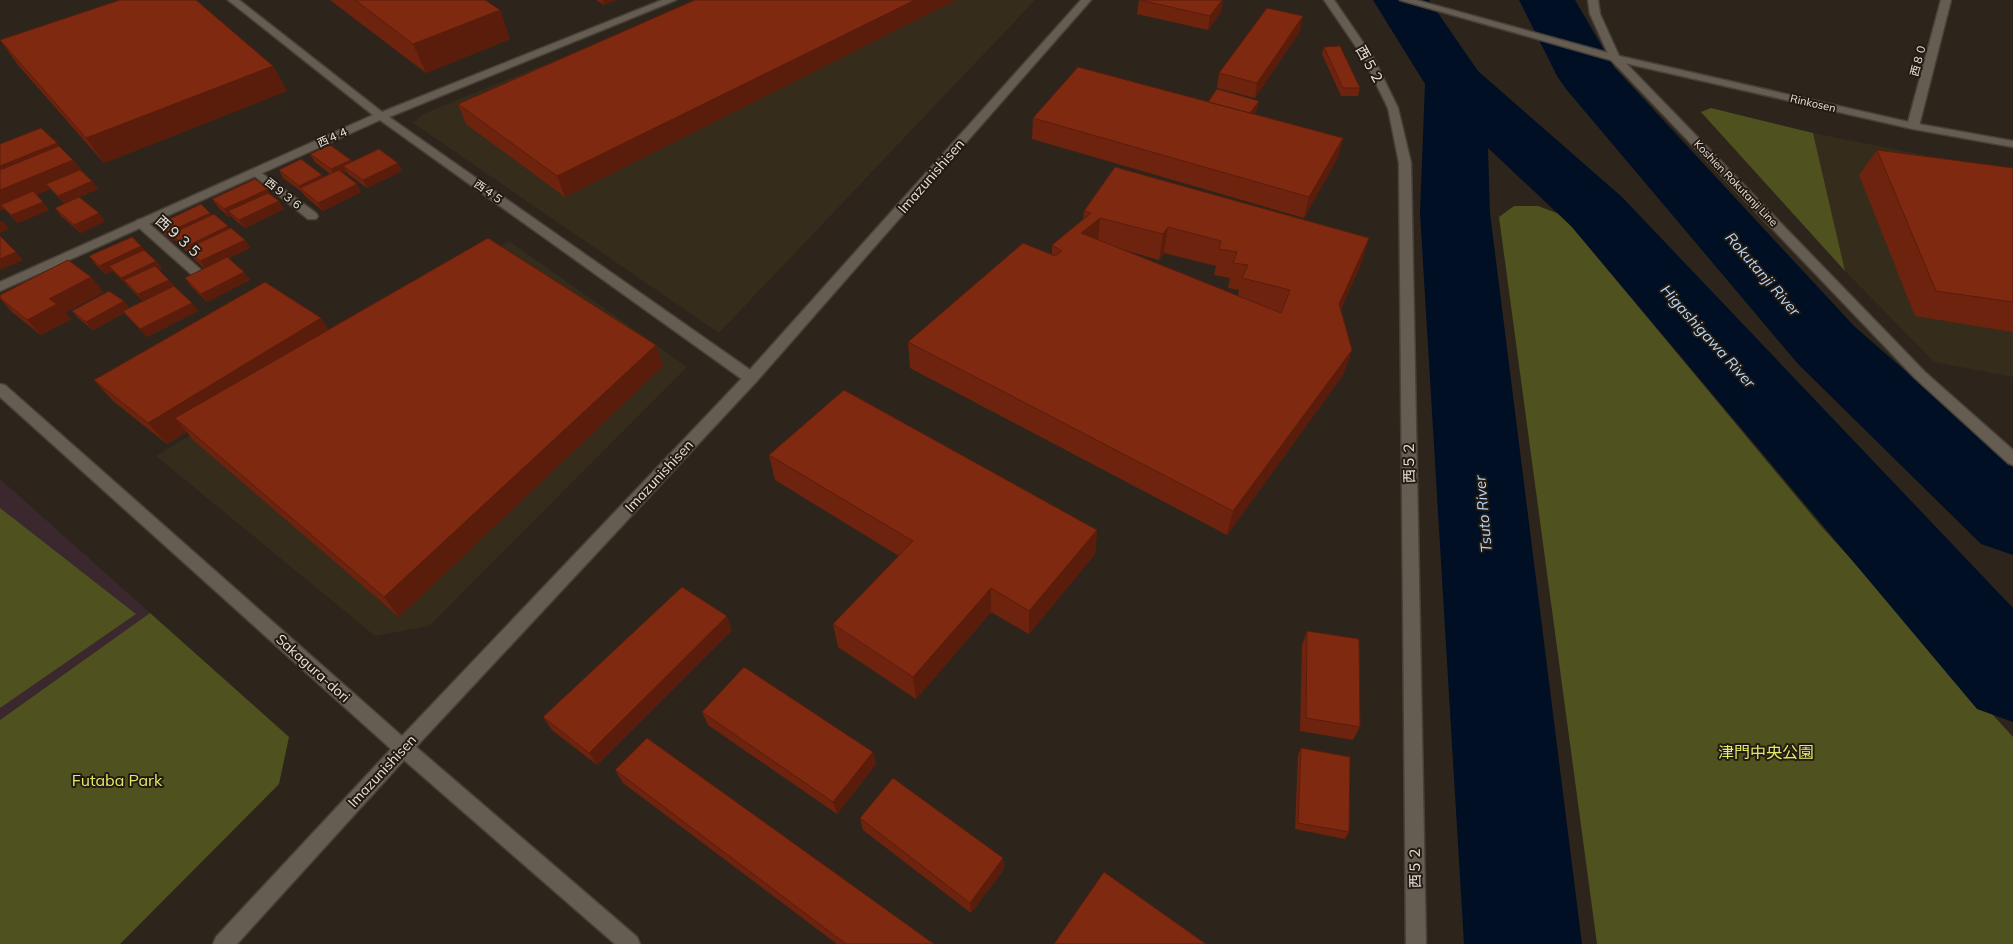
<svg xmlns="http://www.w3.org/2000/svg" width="2013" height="944" font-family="Mulish,'Noto Sans JP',sans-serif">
<rect width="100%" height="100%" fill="#2d251c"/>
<path fill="#352c1c" d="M 704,0 L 1035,0 L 719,333 L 413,123 L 423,114 Z
M 1813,133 L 2013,173 L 2013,377 L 1934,362 L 1845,271 Z
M 509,241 L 687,367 L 429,626 L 375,636 L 156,456 Z"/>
<path fill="#3a282e" d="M 0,479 L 150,613 L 0,720 Z"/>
<path fill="#4f521e" d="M 1711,108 L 1813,133 L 1845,271 L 1701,112 Z
M 1514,206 L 1538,206 L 1562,215 L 1820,525 L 2013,737 L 2013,944 L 1597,944 L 1499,217 Z
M 0,508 L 136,614 L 0,708 Z
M 150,613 L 289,737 L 279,784 L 120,944 L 0,944 L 0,720 Z"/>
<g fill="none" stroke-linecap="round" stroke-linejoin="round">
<path fill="#000f23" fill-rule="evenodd" d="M 1373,0 L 1429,0 L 1478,71 L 1622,197 L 2013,608 L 2013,722 L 1977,709 L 1572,227 L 1488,148 L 1490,213 L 1582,944 L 1464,944 L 1420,213 L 1425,84 Z
M 1519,0 L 1575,0 L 1614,67 L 1854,326 L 2013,465 L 2013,555 L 1981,544 L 1798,364 L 1566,89 L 1557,76 Z"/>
<g stroke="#474139" stroke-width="3">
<path id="service" d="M 256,169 L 316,213 L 318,216 L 316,219 L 308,219 L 252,174 L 252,170 Z
M 141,219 L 145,220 L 200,269 L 202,272 L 200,275 L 192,275 L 137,226 L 135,223 L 137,220 Z"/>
</g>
<g stroke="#474139" stroke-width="3">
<path id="minor" d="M 228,0 L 239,0 L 382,112 L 662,0 L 676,0 L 389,117 L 756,374 L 758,378 L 756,382 L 746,382 L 380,120 L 0,291 L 0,282 L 373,115 Z
M 1324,0 L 1334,0 L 1373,57 L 1398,108 L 1411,163 L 1426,944 L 1406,944 L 1399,163 L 1388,108 L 1363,57 Z
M 1588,0 L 1598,0 L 1600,14 L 1620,58 L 1619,60 L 1615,61 L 1610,58 L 1590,14 Z
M 1941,0 L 1951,0 L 1919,126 L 1913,129 L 1907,126 Z"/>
</g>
<g stroke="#474139" stroke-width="3">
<path id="tertiary" d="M 1081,0 L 1091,0 L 756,382 L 416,747 L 637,937 L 640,944 L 615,944 L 404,760 L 237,944 L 213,944 L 216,937 L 391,749 L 0,397 L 0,384 L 5,385 L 402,736 L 746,374 Z
M 1615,55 L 1913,123 L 2013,141 L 2013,147 L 1913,129 L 1611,60 L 1610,58 Z"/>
</g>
<g stroke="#474139" stroke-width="3">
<path id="secondary" d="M 1400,0 L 1416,0 L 1619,56 L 1925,372 L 2013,450 L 2013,465 L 2008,463 L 1915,378 L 1611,60 Z"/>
</g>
<use href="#service" fill="#665d52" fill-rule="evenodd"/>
<use href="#minor" fill="#665d52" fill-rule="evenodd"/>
<use href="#tertiary" fill="#665d52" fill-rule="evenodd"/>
<use href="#secondary" fill="#665d52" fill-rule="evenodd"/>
</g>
<path fill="#6e230f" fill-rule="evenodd" d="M 330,0 L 485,0 L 500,10 L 510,39 L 426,73 Z
M 596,0 L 616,0 L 604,5 Z
M 695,0 L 956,0 L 565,197 L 466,124 L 458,104 Z
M 1139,0 L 1221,12 L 1208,30 L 1137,14 Z
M 1300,31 L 1255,98 L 1217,88 L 1219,73 Z
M 0,40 L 273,66 L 287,91 L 104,163 L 18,65 Z
M 1324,47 L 1360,88 L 1358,96 L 1341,96 L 1322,54 Z
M 1208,102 L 1257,109 L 1254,114 L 1343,138 L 1337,159 L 1304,218 L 1032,139 L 1033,118 Z
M 57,143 L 61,148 L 73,160 L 83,172 L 98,189 L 79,197 L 105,221 L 81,233 L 61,216 L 55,208 L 65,204 L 50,189 L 36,195 L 49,210 L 18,223 L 4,209 L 0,211 L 0,144 Z
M 1877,150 L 2013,168 L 2013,332 L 1915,316 L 1859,175 Z
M 310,154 L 352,162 L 402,171 L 367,188 L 348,174 L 347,172 L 343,174 L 361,192 L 323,211 L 305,196 L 302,192 L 283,178 L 279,170 L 324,177 L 330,174 L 315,162 Z
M 272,195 L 284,209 L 245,228 L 234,219 L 232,216 L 229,217 L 218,207 L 212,199 Z
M 1084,211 L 1369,238 L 1361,264 L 1341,309 L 1352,350 L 1343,375 L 1227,535 L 910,368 L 908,342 L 1052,255 L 1052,245 L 1083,220 ZM 1124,250 L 1159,260 L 1164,253 L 1216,266 L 1214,275 L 1230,278 L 1228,288 L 1239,290 L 1238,296 Z
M 210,213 L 212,215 L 245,240 L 250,248 L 229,258 L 250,280 L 207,302 L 191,286 L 185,278 L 204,268 L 192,257 L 175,240 L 172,241 L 163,233 L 157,225 Z
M 141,246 L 144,250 L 156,261 L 162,269 L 159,270 L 169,280 L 174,286 L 192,303 L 198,311 L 147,337 L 124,313 L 93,330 L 79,319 L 72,311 L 129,308 L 143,301 L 113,271 L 106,274 L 96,265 L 89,256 Z
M 91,277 L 103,292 L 65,313 L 71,319 L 41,335 L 12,312 L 0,298 L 0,295 Z
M 321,318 L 328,330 L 656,345 L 663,366 L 399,617 L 192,439 L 187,432 L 167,444 L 113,401 L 94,380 Z
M 769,455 L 1097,530 L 1095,554 L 1029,634 L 991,612 L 916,699 L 838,647 L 833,624 L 899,556 L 775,480 Z
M 732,630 L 597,765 L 552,730 L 543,717 Z
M 1307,631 L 1360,727 L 1353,740 L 1300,731 L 1302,645 Z
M 702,712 L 873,752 L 876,764 L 837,814 L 708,725 Z
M 1301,748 L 1349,832 L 1345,839 L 1295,829 L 1298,755 Z
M 615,770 L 934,944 L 837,944 L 623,783 Z
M 860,818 L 1003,858 L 1004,869 L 971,913 L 863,830 Z"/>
<path fill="#5a1d0c" d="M 603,0 L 616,0 L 604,5 Z
M 915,0 L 956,0 L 565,197 L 557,176 Z
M 1216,0 L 1223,0 L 1221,12 L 1208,30 L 1210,16 Z
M 500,10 L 510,39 L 426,73 L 413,44 Z
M 1303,16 L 1300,31 L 1255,98 L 1257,83 Z
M 273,66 L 287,91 L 104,163 L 86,138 Z
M 1259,101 L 1257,109 L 1248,123 L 1249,115 Z
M 1343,138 L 1337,159 L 1304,218 L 1309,197 Z
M 57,143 L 69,158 L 0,186 L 0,166 Z
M 73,160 L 85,175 L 46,184 L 50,189 L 5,209 L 1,205 L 4,209 L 0,211 L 0,190 Z
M 351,160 L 355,168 L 343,166 L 347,172 L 335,177 L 331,169 Z
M 398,163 L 402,171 L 367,188 L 363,180 Z
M 322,175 L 327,183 L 302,190 L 299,186 Z
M 92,181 L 98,189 L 65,204 L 58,196 Z
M 357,184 L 361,192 L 323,211 L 318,203 Z
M 268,189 L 272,197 L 228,211 L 232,216 L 229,217 L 224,209 Z
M 279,201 L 284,209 L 245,228 L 239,220 Z
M 43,202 L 49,210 L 18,223 L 11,215 Z
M 99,213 L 105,221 L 81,233 L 74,225 Z
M 210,213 L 216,221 L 171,234 L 175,240 L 172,241 L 166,233 Z
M 1100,218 L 1098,243 L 1081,233 Z
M 0,221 L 2,221 L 9,229 L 0,233 Z
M 228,226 L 234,234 L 187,250 L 185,247 Z
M 1168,227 L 1164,253 L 1159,260 L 1163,234 Z
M 1369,238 L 1361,264 L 1331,330 L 1339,304 Z
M 245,240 L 250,248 L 205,269 L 200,261 Z
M 141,246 L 147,254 L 109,266 L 113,271 L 106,274 L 99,266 Z
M 16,252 L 23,260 L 0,270 L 0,259 Z
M 156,261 L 162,269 L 129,285 L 124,280 L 128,285 L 127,286 L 121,278 Z
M 244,272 L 250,280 L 207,302 L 201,294 Z
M 91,277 L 103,292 L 65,313 L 71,319 L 41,335 L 27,320 L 49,299 Z
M 169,280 L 175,288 L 144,303 L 138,294 Z
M 124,301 L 130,309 L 93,330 L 86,322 Z
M 192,303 L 198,311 L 147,337 L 140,329 Z
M 321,318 L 334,340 L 175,418 L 187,432 L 167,444 L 148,423 Z
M 656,345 L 663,366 L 399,617 L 384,597 Z
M 1352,350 L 1343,375 L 1227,535 L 1233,511 Z
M 1097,530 L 1095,554 L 1029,634 L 1029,611 Z
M 991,588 L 991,612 L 916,699 L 913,677 Z
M 727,616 L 732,630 L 597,765 L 589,753 Z
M 873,752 L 876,764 L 837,814 L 833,802 Z
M 1003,858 L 1004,869 L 971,913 L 970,903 Z"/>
<path fill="#802911" stroke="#5a1d0c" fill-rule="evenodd" d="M 120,0 L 196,0 L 273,66 L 86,138 L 0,40 Z
M 355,0 L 485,0 L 500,10 L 413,44 Z
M 695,0 L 915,0 L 557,176 L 458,104 Z
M 1140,0 L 1222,0 L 1210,16 Z
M 1267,8 L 1303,16 L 1257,83 L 1219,73 Z
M 1340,46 L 1360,88 L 1343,88 L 1324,47 Z
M 1078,67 L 1343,138 L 1309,197 L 1033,118 Z
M 1217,89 L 1259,101 L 1250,113 L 1208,102 Z
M 41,128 L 57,143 L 0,166 L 0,144 Z
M 330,145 L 351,160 L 331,169 L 310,154 Z
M 59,146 L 73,160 L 0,190 L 0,170 Z
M 379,149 L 398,163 L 363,180 L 343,166 Z
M 1877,150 L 2013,168 L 2013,302 L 1936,291 Z
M 301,159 L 322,175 L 299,186 L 279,170 Z
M 1115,167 L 1369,238 L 1339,304 L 1352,350 L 1233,511 L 908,342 L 1023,243 L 1055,256 L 1062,251 L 1052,245 L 1091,213 L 1084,211 ZM 1100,218 L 1163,234 L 1168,227 L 1221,241 L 1219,249 L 1237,252 L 1233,263 L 1248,265 L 1242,278 L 1290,290 L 1281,313 L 1081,233 Z
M 80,170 L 92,181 L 58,196 L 46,184 Z
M 339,170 L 357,184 L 318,203 L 300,188 Z
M 255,179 L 268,189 L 224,209 L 212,199 Z
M 33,191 L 43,202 L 11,215 L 1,205 Z
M 268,193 L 279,201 L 239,220 L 228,211 Z
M 79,197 L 99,213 L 74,225 L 55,208 Z
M 201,204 L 210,213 L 166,233 L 157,225 Z
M 214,214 L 228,226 L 185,247 L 171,234 Z
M 231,228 L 245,240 L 200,261 L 186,249 Z
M 0,236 L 16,252 L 0,259 Z
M 132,237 L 141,246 L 99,266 L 89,256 Z
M 488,238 L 656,345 L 384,597 L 175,418 Z
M 144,250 L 156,261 L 121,278 L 109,266 Z
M 227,257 L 244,272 L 201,294 L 185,278 Z
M 68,260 L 91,277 L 49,299 L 57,304 L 27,320 L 0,298 L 0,295 Z
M 155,266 L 169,280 L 138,294 L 124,280 Z
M 265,282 L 321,318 L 148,423 L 94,380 Z
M 174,286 L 192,303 L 140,329 L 123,311 Z
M 109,291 L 124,301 L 86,322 L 72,311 Z
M 844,390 L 1097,530 L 1029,611 L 991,588 L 913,677 L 833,624 L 913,541 L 769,455 Z
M 682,587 L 727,616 L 589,753 L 543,717 Z
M 1307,631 L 1359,639 L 1360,727 L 1306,718 Z
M 744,667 L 873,752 L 833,802 L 702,712 Z
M 647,738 L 934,944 L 846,944 L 615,770 Z
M 1301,748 L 1350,757 L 1349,832 L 1298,823 Z
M 893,778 L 1003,858 L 970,903 L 860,818 Z
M 1104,872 L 1206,944 L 1054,944 Z"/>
<g text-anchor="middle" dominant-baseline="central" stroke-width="4" stroke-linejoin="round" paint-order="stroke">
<g font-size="11" fill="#e7e2dc" stroke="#231b12">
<text transform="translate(1918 60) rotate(-75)">西８０</text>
<text transform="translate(1813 103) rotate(13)">Rinkosen</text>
<text transform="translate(333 137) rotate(-24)">西４４</text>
<text transform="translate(1736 183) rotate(46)">Koshien Rokutanji Line</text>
<text transform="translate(489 192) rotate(35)">西４５</text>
<text transform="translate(284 194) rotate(38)">西９３６</text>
</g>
<g font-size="14" fill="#e7e2dc" stroke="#231b12">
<text transform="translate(1370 65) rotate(61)">西５２</text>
<text transform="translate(931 176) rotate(-49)">Imazunishisen</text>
<text transform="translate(179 237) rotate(42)">西９３５</text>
<text transform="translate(1409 462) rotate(-91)">西５２</text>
<text transform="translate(659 476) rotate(-47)">Imazunishisen</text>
<text transform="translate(313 668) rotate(42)">Sakagura-dori</text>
<text transform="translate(382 771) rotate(-47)">Imazunishisen</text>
<text transform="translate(1415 867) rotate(-91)">西５２</text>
</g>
<g font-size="15" font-style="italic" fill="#b5d8fb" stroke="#231b12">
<text transform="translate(1763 274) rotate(49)">Rokutanji River</text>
<text transform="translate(1708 336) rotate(48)">Higashigawa River</text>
<text transform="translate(1483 514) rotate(-95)">Tsuto River</text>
</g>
<g font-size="16" fill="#e2eb67" stroke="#231b12">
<text x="1766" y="752">津門中央公園</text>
<text x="117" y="780">Futaba Park</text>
</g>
</g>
</svg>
